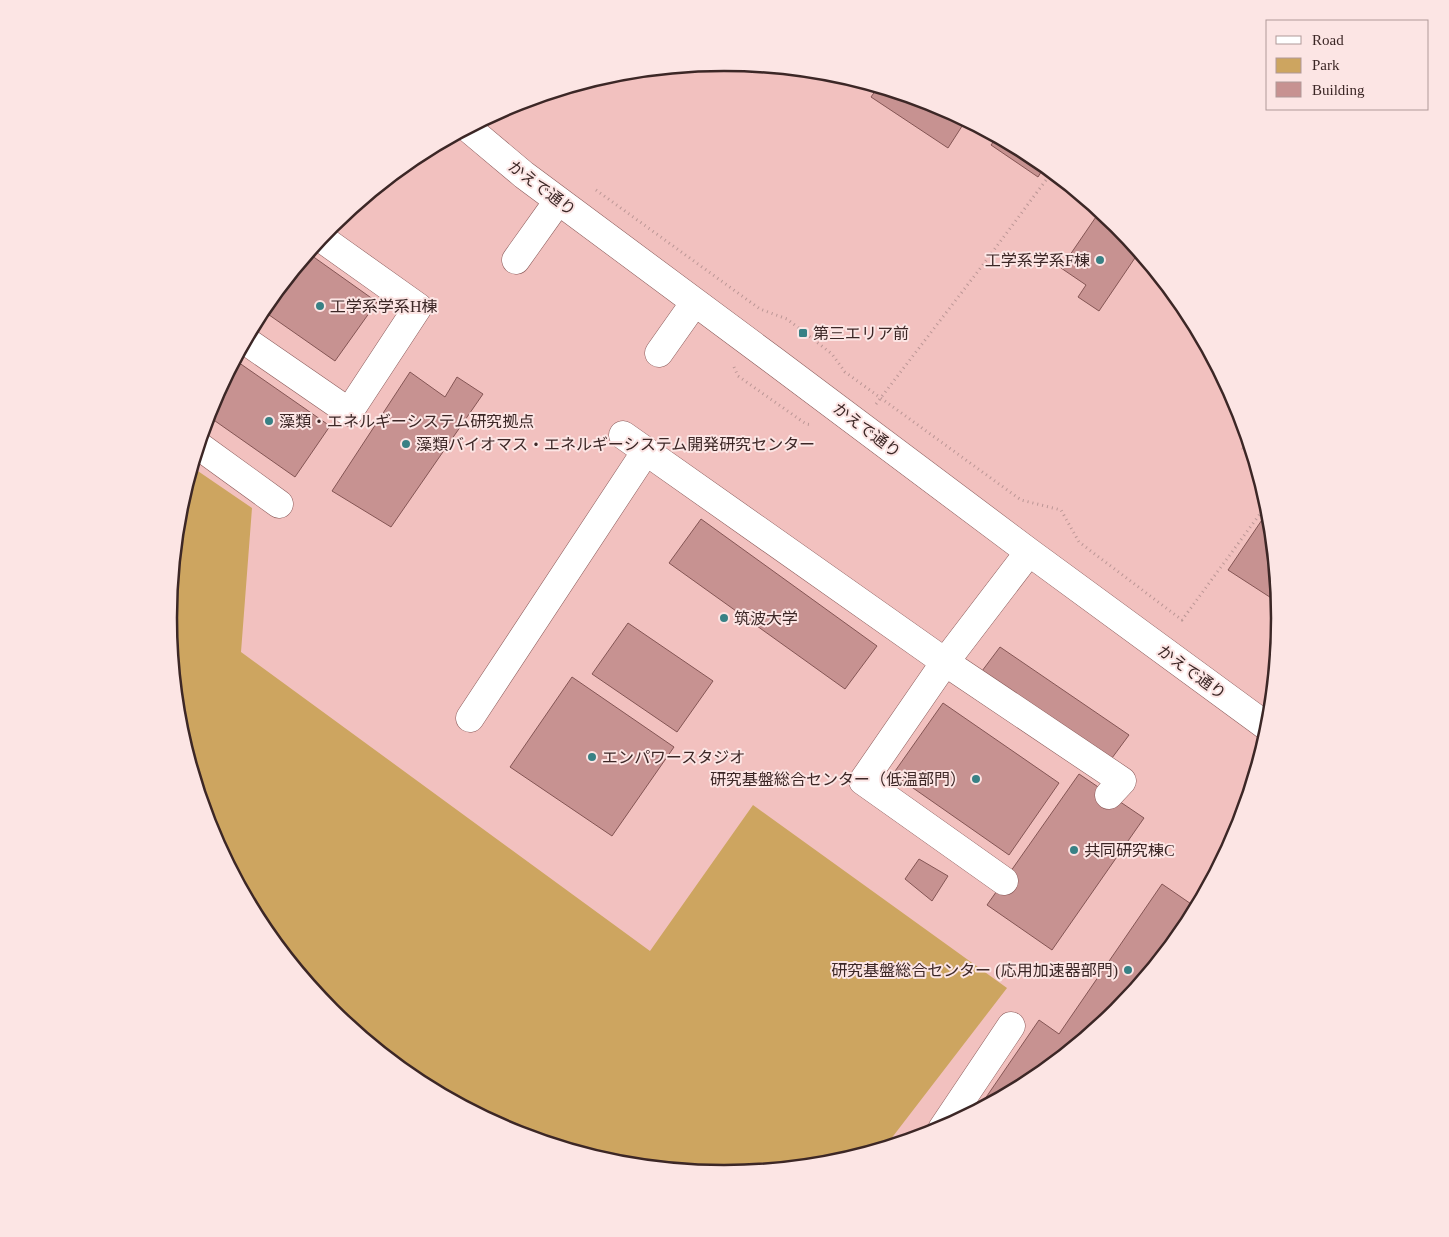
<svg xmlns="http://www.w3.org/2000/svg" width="1449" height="1237" font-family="'Times New Roman','Noto Sans JP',serif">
<rect width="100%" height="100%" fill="#fed1d0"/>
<path fill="#f2c1bf" d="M170 618a554 554 0 1 1 1108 0a554 554 0 1 1-1108 0Z"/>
<path fill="#cda560" d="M 192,467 L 252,508 L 241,652 L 650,951 L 753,805 L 1007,988 L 884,1148 L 833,1164 L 724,1174 L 616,1164 L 511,1132 L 422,1084 L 415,1081 L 331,1011 L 262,927 L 211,831 L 179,727 L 169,618 L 179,510 Z"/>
<path fill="#c79291" stroke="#845554" d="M 878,87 L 938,105 L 966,120 L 948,148 L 871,97 Z
M 997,137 L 1034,156 L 1045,166 L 1038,177 L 991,145 Z
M 1100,211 L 1118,226 L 1139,252 L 1099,311 L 1078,297 L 1086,285 L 1061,268 Z
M 308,253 L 377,302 L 335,361 L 262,310 Z
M 235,360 L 330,426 L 295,477 L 208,416 L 211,405 Z
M 410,372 L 445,397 L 457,377 L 483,394 L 391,527 L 332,491 Z
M 1268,511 L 1270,513 L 1279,603 L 1228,570 Z
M 701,519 L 877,646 L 845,689 L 669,563 Z
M 628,623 L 713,681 L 677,732 L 592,674 Z
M 1000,647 L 1129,735 L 1112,758 L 982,671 Z
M 572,677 L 674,747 L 612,836 L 510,767 Z
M 943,703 L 1059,783 L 1009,855 L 893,774 Z
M 1079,774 L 1144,818 L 1052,950 L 987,905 Z
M 919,859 L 948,876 L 932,901 L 905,879 Z
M 1162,884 L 1197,908 L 1187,928 L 1117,1012 L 1033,1081 L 976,1112 L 1039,1020 L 1059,1034 Z"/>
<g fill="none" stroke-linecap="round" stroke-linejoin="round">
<g stroke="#8b5b5a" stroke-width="29">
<path id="minor" d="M 468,128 L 524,175 L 773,360 L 1029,552 L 1269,728
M 516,260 L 558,201
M 246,341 L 349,412 L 418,307 L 321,238
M 659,353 L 695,302
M 623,435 L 945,662 L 1122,781 L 1109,795
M 199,446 L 279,504
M 470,718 L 646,451
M 1004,881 L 863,781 L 945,662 L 1029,552
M 942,1129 L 1011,1026"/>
</g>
<path stroke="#bb9695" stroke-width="3" stroke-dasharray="1 4" stroke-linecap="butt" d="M 596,190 L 760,309 L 787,319 L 832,354 L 845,372 L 1021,500 L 1061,510 L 1079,542 L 1182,620 L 1268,503
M 734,367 L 738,376 L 806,424 L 812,425
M 876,404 L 982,266 L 1052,172
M 1242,448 L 1254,456"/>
<use href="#minor" stroke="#fff" stroke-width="28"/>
</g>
<g fill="#388185" stroke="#fce5e4" stroke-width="2">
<circle cx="1100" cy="260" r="5"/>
<circle cx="320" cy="306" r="5"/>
<rect x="798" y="328" width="10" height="10" rx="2.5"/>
<circle cx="269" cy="421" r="5"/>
<circle cx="406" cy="444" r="5"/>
<circle cx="724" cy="618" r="5"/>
<circle cx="592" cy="757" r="5"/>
<circle cx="976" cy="779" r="5"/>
<circle cx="1074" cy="850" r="5"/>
<circle cx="1128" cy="970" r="5"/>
</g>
<g text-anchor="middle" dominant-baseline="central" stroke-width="4" stroke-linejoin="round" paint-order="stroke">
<g font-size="16" fill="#3c2726" stroke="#fce5e4">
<text transform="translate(542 188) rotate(37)">かえで通り</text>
<text transform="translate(867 430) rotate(37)">かえで通り</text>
<text transform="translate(1192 672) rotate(36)">かえで通り</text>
</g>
<g font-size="16" fill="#3c2726" stroke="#fce5e4" text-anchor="start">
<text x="1090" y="260" text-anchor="end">工学系学系F棟</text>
<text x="330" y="306">工学系学系H棟</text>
<text x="813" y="333">第三エリア前</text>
<text x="279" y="421">藻類・エネルギーシステム研究拠点</text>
<text x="416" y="444">藻類バイオマス・エネルギーシステム開発研究センター</text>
<text x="734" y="618">筑波大学</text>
<text x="602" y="757">エンパワースタジオ</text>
<text x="966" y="779" text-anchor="end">研究基盤総合センター（低温部門）</text>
<text x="1084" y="850">共同研究棟C</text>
<text x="1118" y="970" text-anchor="end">研究基盤総合センター (応用加速器部門)</text>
</g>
</g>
<path d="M0 0H1449V1237H0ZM177 618a547 547 0 1 1 1094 0a547 547 0 1 1-1094 0Z" fill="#fce5e4" fill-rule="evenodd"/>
<path fill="none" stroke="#3c2726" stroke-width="2.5" d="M177 618a547 547 0 1 1 1094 0a547 547 0 1 1-1094 0Z"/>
<rect x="1266" y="20" width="162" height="90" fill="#fce5e4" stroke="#af9998"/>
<rect x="1276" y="36" width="25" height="8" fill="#ffffff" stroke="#af9998"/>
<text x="1312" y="45" font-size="15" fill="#3c2726">Road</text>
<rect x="1276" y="58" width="25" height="15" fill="#cda560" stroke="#af9998"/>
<text x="1312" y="70" font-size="15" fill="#3c2726">Park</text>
<rect x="1276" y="82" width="25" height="15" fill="#c79291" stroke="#af9998"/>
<text x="1312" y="95" font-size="15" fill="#3c2726">Building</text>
</svg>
